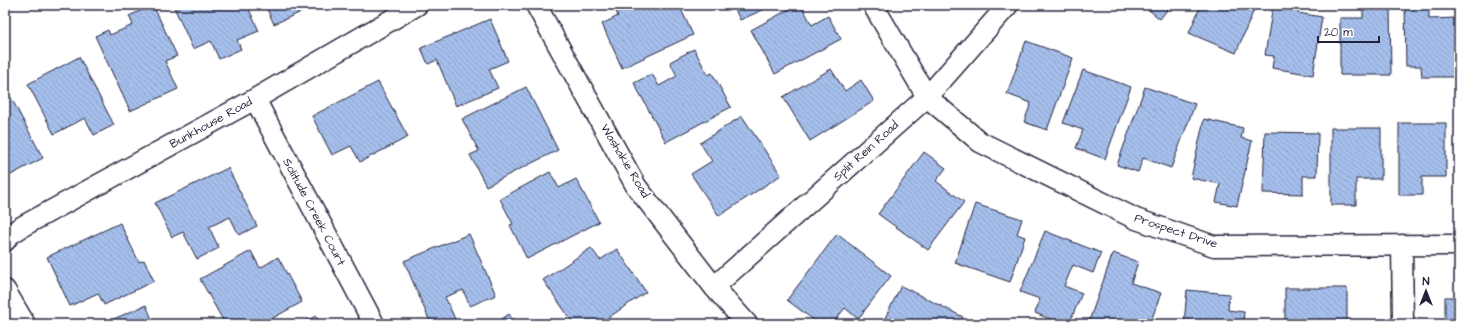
<svg xmlns="http://www.w3.org/2000/svg" width="1464" height="329" font-family="'Architects Daughter',sans-serif">
<defs>
<pattern id="building-back-hatch" width="6" height="6" patternUnits="userSpaceOnUse"><rect width="6" height="6" fill="#a5beeb"/><path d="M-1 5l2 2M0 0l6 6M5-1l2 2" fill="none" stroke="#8ea3ca"/></pattern>
</defs>
<rect width="100%" height="100%" fill="#fff"/>
<filter id="ink" filterUnits="userSpaceOnUse"><feTurbulence type="fractalNoise" baseFrequency=".025" numOctaves="2"/><feDisplacementMap in="SourceGraphic" scale="8" xChannelSelector="R" yChannelSelector="G"/><feConvolveMatrix kernelMatrix="1 2 1 2 8 2 1 2 1" color-interpolation-filters="sRGB"/></filter>
<g filter="url(#ink)">
<path fill="url(#building-back-hatch)" stroke="#22223b" d="M 153,5 L 177,56 L 165,61 L 178,89 L 130,111 L 95,36 L 108,30 L 110,35 L 133,25 L 129,16 Z
M 173,5 L 247,5 L 259,31 L 237,40 L 241,49 L 219,59 L 211,41 L 193,49 Z
M 265,5 L 317,5 L 274,24 Z
M 613,5 L 679,5 L 693,35 L 622,68 L 602,24 L 618,16 Z
M 733,5 L 774,5 L 740,20 Z
M 797,5 L 801,5 L 812,25 L 828,16 L 841,39 L 775,74 L 751,30 Z
M 1143,5 L 1171,5 L 1160,19 Z
M 1201,5 L 1256,5 L 1236,53 L 1189,33 Z
M 1273,5 L 1300,5 L 1298,13 L 1322,17 L 1313,75 L 1272,68 L 1274,56 L 1265,55 Z
M 1363,5 L 1390,5 L 1391,75 L 1340,75 L 1340,18 L 1363,18 Z
M 1405,5 L 1429,5 L 1429,19 L 1456,18 L 1457,77 L 1422,77 L 1421,66 L 1406,66 Z
M 490,19 L 508,61 L 489,69 L 498,88 L 456,106 L 437,60 L 428,64 L 421,48 Z
M 1026,41 L 1073,58 L 1047,130 L 1024,122 L 1031,103 L 1007,94 Z
M 694,49 L 708,75 L 712,73 L 731,107 L 666,142 L 634,83 L 652,74 L 659,86 L 677,76 L 670,62 Z
M 79,57 L 114,125 L 94,135 L 85,118 L 54,134 L 28,84 Z
M 831,69 L 845,91 L 861,80 L 874,101 L 810,141 L 783,97 Z
M 1083,70 L 1131,87 L 1105,159 L 1076,148 L 1083,130 L 1063,123 Z
M 378,82 L 408,137 L 360,162 L 351,146 L 332,155 L 312,116 Z
M 526,87 L 558,150 L 486,186 L 470,155 L 479,151 L 462,119 Z
M 1145,87 L 1195,104 L 1171,168 L 1143,158 L 1138,172 L 1117,165 Z
M 8,92 L 43,158 L 5,178 L 5,93 Z
M 742,116 L 781,175 L 719,216 L 691,174 L 712,161 L 700,143 Z
M 1204,119 L 1243,128 L 1241,138 L 1252,141 L 1237,206 L 1216,202 L 1220,184 L 1191,178 Z
M 1399,123 L 1446,123 L 1446,177 L 1422,177 L 1422,195 L 1399,195 Z
M 1331,128 L 1381,128 L 1381,179 L 1356,179 L 1356,205 L 1331,205 Z
M 1265,132 L 1318,133 L 1317,176 L 1303,176 L 1303,194 L 1263,193 Z
M 924,152 L 946,168 L 936,181 L 964,202 L 928,250 L 878,214 Z
M 228,168 L 257,226 L 239,235 L 230,217 L 209,227 L 219,248 L 197,259 L 183,232 L 172,237 L 155,203 Z
M 550,172 L 559,188 L 576,179 L 599,222 L 527,259 L 510,225 L 513,224 L 500,199 Z
M 975,204 L 1022,219 L 1017,234 L 1025,237 L 1010,282 L 955,263 Z
M 120,223 L 139,262 L 144,260 L 154,281 L 104,305 L 98,293 L 70,306 L 47,257 Z
M 1045,231 L 1101,253 L 1093,273 L 1073,265 L 1064,286 L 1082,293 L 1069,324 L 1062,324 L 1035,313 L 1040,299 L 1020,292 Z
M 469,234 L 496,295 L 470,306 L 463,290 L 445,297 L 455,319 L 443,324 L 431,324 L 404,261 Z
M 837,234 L 891,276 L 858,319 L 845,308 L 832,324 L 819,324 L 787,300 Z
M 591,248 L 600,260 L 617,249 L 646,292 L 599,324 L 574,324 L 543,280 Z
M 251,251 L 260,268 L 278,257 L 302,302 L 262,324 L 225,324 L 200,279 Z
M 1113,253 L 1138,262 L 1131,283 L 1161,293 L 1150,324 L 1088,324 Z
M 901,286 L 963,317 L 960,324 L 882,324 Z
M 1285,288 L 1347,288 L 1347,324 L 1285,324 Z
M 1187,290 L 1229,294 L 1228,310 L 1244,312 L 1243,324 L 1184,324 Z
M 1445,297 L 1459,297 L 1459,324 L 1445,324 Z
M 146,305 L 154,324 L 102,324 Z
M 509,314 L 516,324 L 495,324 Z
M 316,316 L 320,324 L 299,324 Z"/>
<g fill="none" stroke-linecap="round" stroke-linejoin="round">
<g stroke="#22223b" stroke-width="23">
<path id="minor" d="M 536,5 L 636,186 L 714,287 L 747,324
M 873,5 L 927,97 L 980,142 L 1136,219 L 1214,246 L 1459,245
M 255,99 L 374,324
M 5,241 L 9,235 L 23,226 L 255,99 L 417,5
M 1402,245 L 1403,324
M 714,287 L 927,97 L 1008,5
M 5,290 L 25,324"/>
</g>
<use href="#minor" stroke="#fff" stroke-width="20"/>
</g>
</g>
<g text-anchor="middle" dominant-baseline="central" stroke-width="3.5" stroke-linejoin="round" paint-order="stroke">
<g font-size="12" fill="#22223b" stroke="#fff">
<text transform="translate(211 123) rotate(-29)">Bunkhouse Road</text>
<text transform="translate(866 151) rotate(-42)">Split Rein Road</text>
<text transform="translate(625 161) rotate(59)">Washakie Road</text>
<text transform="translate(314 212) rotate(62)">Solitude Creek Court</text>
<text transform="translate(1176 231) rotate(18)">Prospect Drive</text>
</g>
</g>
<rect width="1464" height="329" fill="none" stroke="#fff" stroke-width="20"/>
<rect x="10" y="10" width="1444" height="309" fill="none" stroke="#22223b" stroke-width="1.5" filter="url(#ink)"/>
<g transform="translate(1426 291)" stroke="#ffffff" stroke-width="3" paint-order="stroke">
<path d="M0-3L7 15L0 10L-7 15Z" fill="#22223b"/>
<text y="-6" font-size="11" font-weight="bold" text-anchor="middle" fill="#22223b">N</text>
</g>
<path d="M1318 36v6h61v-6" fill="none" stroke="#22223b" stroke-width="2"/>
<text x="1324" y="36" font-size="12" fill="#22223b" stroke="#ffffff" stroke-width="3" paint-order="stroke">20 m</text>
</svg>
